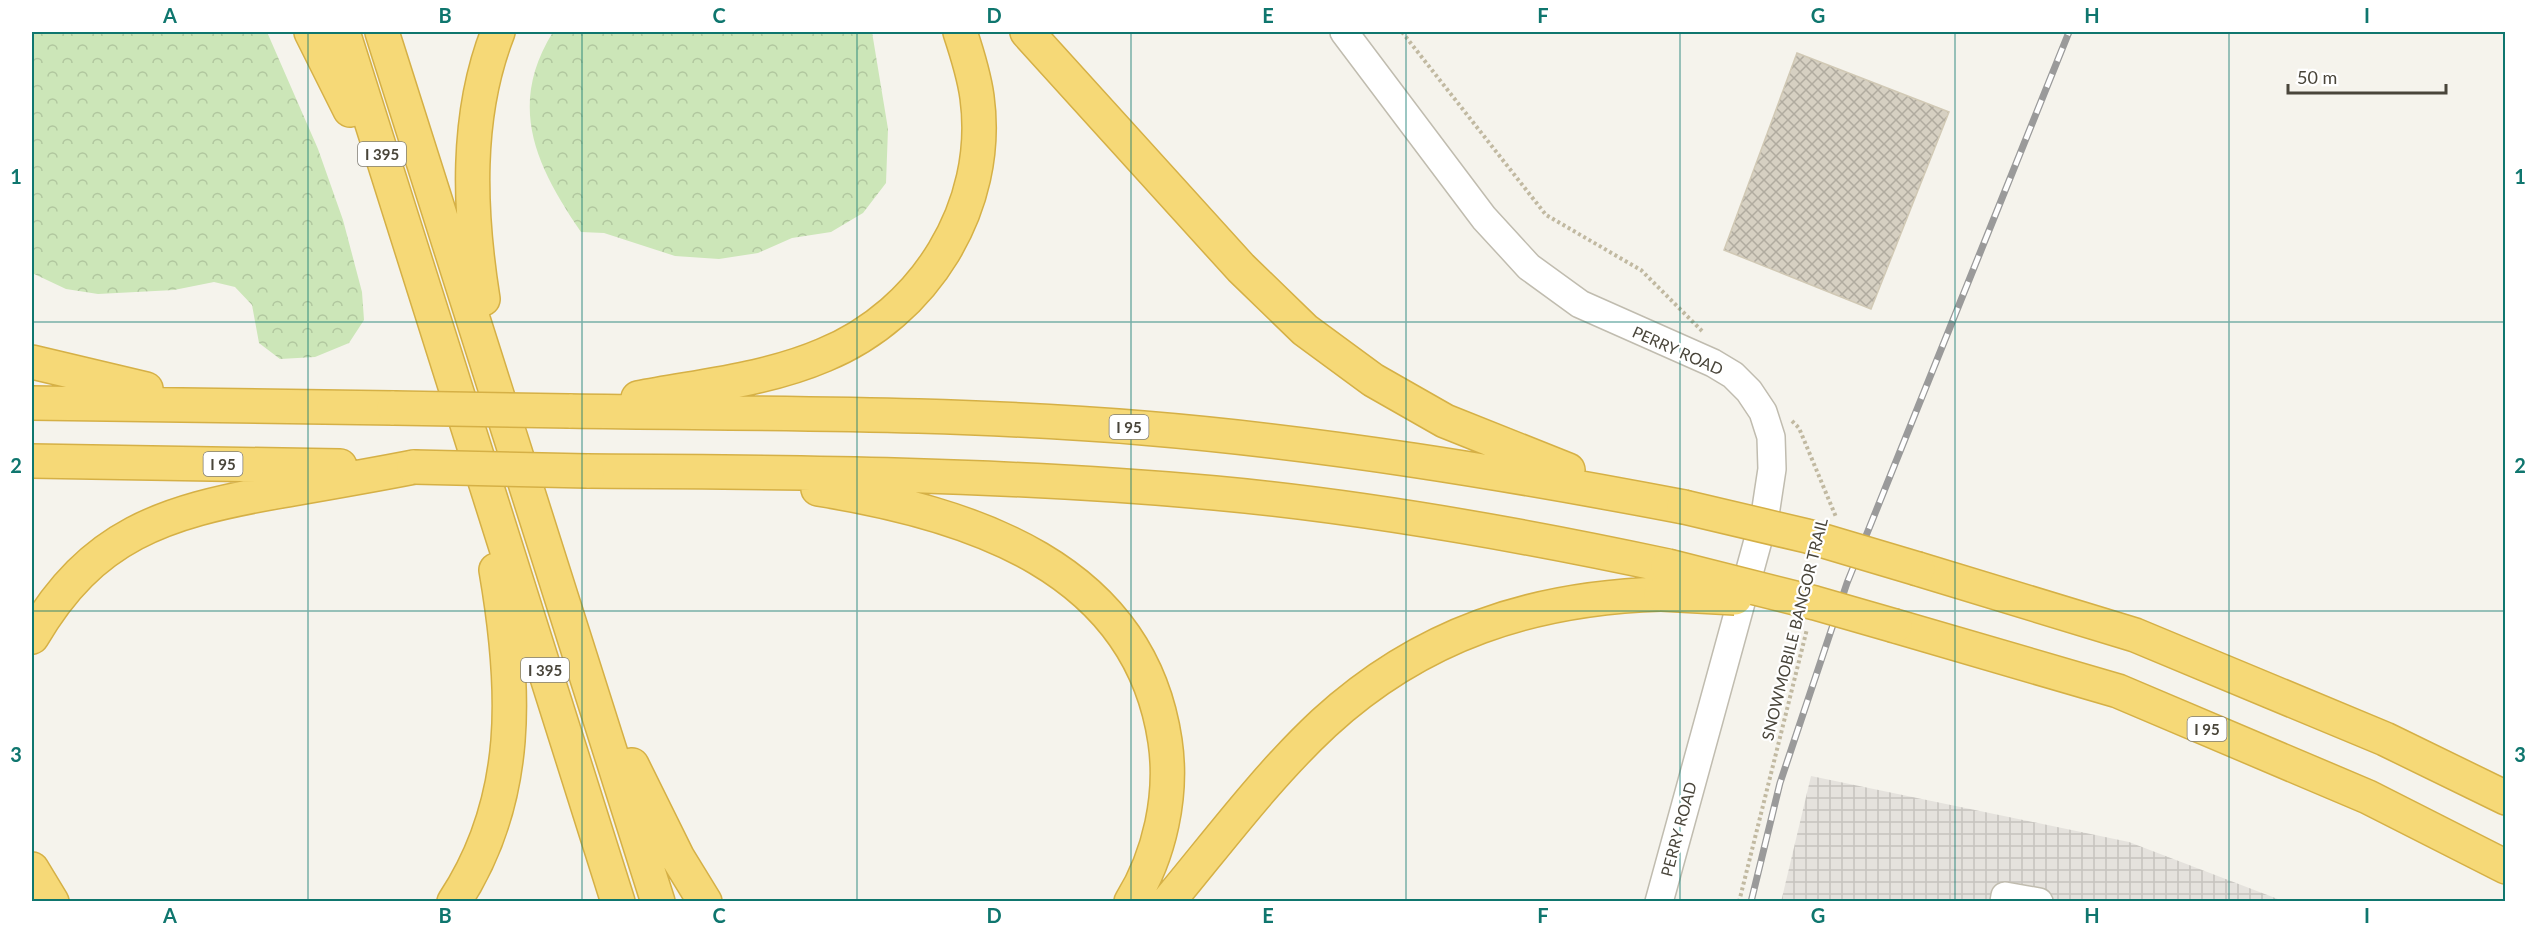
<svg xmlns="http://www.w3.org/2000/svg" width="2537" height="933" font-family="Lato,sans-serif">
<defs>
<pattern id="industrial-grid" width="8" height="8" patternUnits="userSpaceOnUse" patternTransform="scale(1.5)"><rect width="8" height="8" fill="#e5e2dd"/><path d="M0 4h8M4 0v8" fill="none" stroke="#c6c3be"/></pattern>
<pattern id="forest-crowns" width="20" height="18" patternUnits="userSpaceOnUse" patternTransform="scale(1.5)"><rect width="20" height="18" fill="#cce6b8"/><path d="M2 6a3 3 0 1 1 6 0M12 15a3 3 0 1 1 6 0" fill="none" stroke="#b1c79f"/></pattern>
<pattern id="building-cross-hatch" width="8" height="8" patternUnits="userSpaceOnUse" patternTransform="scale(1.5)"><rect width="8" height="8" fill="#d6d0c2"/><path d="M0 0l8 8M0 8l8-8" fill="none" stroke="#b0ab9f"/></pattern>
</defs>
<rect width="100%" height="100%" fill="#f5f3ec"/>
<path fill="url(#industrial-grid)" d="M 1811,776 L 2129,842 L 2283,901 L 1781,902 Z"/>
<path fill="url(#forest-crowns)" d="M 32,32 L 267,32 L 318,149 L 343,220 L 362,292 L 364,320 L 349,343 L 315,357 L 280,359 L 259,343 L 252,305 L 235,287 L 214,282 L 174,290 L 98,294 L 66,289 L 32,273 Z
M 553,32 L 872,32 L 888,129 L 886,183 L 863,213 L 831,232 L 792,238 L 758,253 L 719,259 L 675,256 L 604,233 L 581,232 C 536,166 507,106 553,32 Z"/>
<path fill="url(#building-cross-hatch)" stroke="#d1c9b5" stroke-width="1.5" d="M 1797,53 L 1949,112 L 1871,309 L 1724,250 Z"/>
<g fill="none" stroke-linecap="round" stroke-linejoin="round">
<g stroke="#c0bcaf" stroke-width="30">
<path id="minor" d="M 1344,32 L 1484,218 L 1529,267 L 1580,304 L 1713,363 L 1733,375 L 1749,391 L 1763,412 L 1771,437 L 1772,469 L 1765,515 L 1659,902
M 2004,902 L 2005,896 L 2039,902"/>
</g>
<g stroke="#d5b046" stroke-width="36">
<path id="highway" d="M 311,32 L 350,110
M 343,32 L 618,902
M 382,32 L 658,902
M 1027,32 L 1241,268 L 1305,330 L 1373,380 L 1445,421 L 1568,470
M 483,299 C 469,211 465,116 498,32
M 32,362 L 146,389
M 638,398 C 700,386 766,380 824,355 C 924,314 992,207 977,97 C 974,75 967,53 960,32
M 32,403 L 394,408
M 569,411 C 760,414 952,412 1143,428 C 1325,443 1505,473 1684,507
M 32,461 L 340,466
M 587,471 C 797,472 1006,474 1215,493 C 1368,507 1518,534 1668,566
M 818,489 C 969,513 1139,566 1165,741 C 1173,795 1160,855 1131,902
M 1918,569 L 2135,635 L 2385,739 L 2506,798
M 1895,626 L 2118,691 L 2368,797 L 2506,867
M 32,637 C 92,534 164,512 275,492 C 321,484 368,476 414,467
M 632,765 L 678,858 L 705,902
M 32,869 L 52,902
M 454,902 C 522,799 516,686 496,570
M 1168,902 C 1218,842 1267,776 1324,723 C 1421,634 1532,598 1661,594"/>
</g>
<path stroke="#c1b9a1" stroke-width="4" stroke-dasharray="3 3" stroke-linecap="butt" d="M 1402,32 L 1546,215 L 1641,270 L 1702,331
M 1792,421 L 1799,428 L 1836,517
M 1739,902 L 1807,629"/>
<use href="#minor" stroke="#fff" stroke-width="27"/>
<use href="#highway" stroke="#f6d977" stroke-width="33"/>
<g stroke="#9a9a9a" stroke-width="7">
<path id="rail" d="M 1751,902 L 1780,783 L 1847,583 L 2069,32"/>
</g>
<use href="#rail" stroke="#fff" stroke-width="4.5" stroke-dasharray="14" stroke-linecap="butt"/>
<g stroke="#d5b046" stroke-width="36" stroke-linecap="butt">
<path id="highway-bridge" d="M 394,408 L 569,411
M 414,467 L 587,471
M 1684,507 L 1807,536 L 1918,569
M 1668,566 L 1815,603 L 1895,626
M 1661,594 L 1735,598"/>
</g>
<use href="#highway-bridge" stroke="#f6d977" stroke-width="33"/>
</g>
<path fill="none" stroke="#0f766e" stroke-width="1.5" stroke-opacity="0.55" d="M 308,32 L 308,902M 582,32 L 582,902M 857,32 L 857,902M 1131,32 L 1131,902M 1406,32 L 1406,902M 1680,32 L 1680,902M 1955,32 L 1955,902M 2229,32 L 2229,902M 32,322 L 2506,322M 32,611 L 2506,611"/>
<g text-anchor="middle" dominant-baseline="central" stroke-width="4.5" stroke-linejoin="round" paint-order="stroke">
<g fill="#fff" stroke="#807d75" stroke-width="1.5">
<rect x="358" y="142" width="48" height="24" rx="4.5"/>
<rect x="1109.5" y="415" width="39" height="24" rx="4.5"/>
<rect x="203.5" y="452" width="39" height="24" rx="4.5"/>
<rect x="521" y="658" width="48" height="24" rx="4.5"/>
<rect x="2187.5" y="717" width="39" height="24" rx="4.5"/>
</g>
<g font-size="15" font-weight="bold" fill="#49453a">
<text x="382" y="154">I 395</text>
<text x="1129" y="427">I 95</text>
<text x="223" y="464">I 95</text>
<text x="545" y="670">I 395</text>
<text x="2207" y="729">I 95</text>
</g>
<g font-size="16" fill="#49453a" stroke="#fff">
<text transform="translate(1678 350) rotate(24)">PERRY ROAD</text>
<text transform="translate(1794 629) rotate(-76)">SNOWMOBILE BANGOR TRAIL</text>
<text transform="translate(1678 829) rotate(-75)">PERRY ROAD</text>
</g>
</g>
<rect width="2537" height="933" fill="none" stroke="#ffffff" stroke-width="66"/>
<path d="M2288 84v9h158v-9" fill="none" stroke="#49453a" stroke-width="3"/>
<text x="2297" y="84" font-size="18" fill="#49453a" stroke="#ffffff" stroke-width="4.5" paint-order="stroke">50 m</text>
<rect x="33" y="33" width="2471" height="867" fill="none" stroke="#0f766e" stroke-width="2"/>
<g font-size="20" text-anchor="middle" font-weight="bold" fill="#0f766e">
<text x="170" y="23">A</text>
<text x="445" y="23">B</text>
<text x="719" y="23">C</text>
<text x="994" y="23">D</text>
<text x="1268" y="23">E</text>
<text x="1543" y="23">F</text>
<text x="1818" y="23">G</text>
<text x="2092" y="23">H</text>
<text x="2367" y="23">I</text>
<text x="16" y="184">1</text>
<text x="2520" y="184">1</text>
<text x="16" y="473">2</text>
<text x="2520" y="473">2</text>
<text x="16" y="762">3</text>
<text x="2520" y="762">3</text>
<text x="170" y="923">A</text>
<text x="445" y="923">B</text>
<text x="719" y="923">C</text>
<text x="994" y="923">D</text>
<text x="1268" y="923">E</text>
<text x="1543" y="923">F</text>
<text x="1818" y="923">G</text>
<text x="2092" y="923">H</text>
<text x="2367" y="923">I</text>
</g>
</svg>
